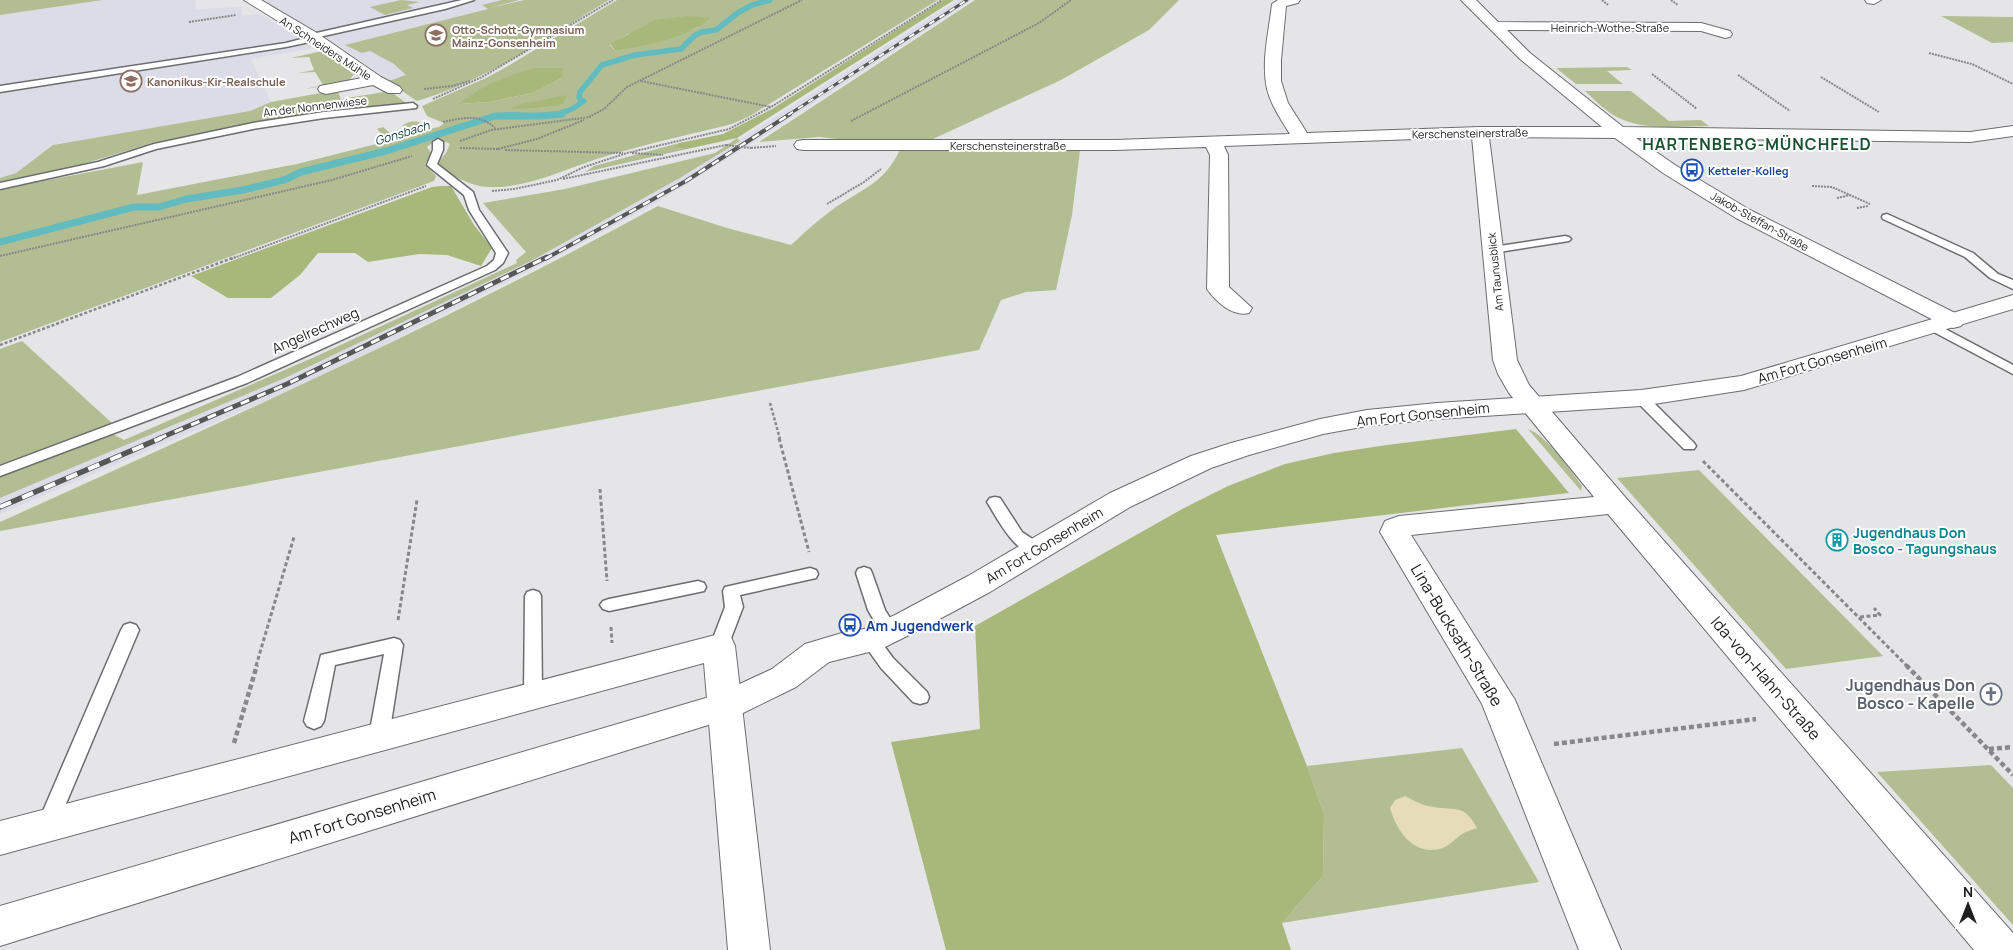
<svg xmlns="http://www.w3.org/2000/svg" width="2013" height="950" font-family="Manrope,sans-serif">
<rect width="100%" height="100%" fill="#e5e5e8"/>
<path fill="#dbdce7" d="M 103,0 L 195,0 L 196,9 L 241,7 L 242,16 L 259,13 L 312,46 L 311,49 L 251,59 L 271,102 L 251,111 L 53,145 L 16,173 L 0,178 L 0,15 Z
M 269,0 L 609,0 L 533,45 L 506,56 L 389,81 L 340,46 L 264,1 Z
M 958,0 L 972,0 L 753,143 L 653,205 L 562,254 L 321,377 L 0,514 L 0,498 L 285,378 L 533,260 L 678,179 Z"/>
<path fill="#b2be92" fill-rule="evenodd" d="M 0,0 L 103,0 L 0,15 Z
M 401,0 L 420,2 L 407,5 L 413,8 L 385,15 L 370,7 Z
M 502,0 L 519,0 L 489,8 L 525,0 L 609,0 C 548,37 486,81 417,101 L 399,89 L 398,85 L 389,81 L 406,75 L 394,64 L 370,51 L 362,53 L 345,45 L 488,9 L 482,5 Z
M 617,0 L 938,0 L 750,116 L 732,124 C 692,134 650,143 610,155 C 570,166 530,189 488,187 C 473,187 446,174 437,163 L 446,153 L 450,144 C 442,140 434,141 427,147 L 432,154 L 425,164 L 436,176 L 434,181 L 0,342 L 0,189 L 143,162 L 137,195 L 297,164 L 388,141 L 377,129 L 383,127 L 396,138 L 406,135 L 402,126 C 409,119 423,120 429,129 L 439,127 L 444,123 L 427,116 L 422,106 L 486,78 L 508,66 ZM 699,27 L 677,36 L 616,51 L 610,45 L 628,34 ZM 562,78 L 533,93 L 489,102 L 460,104 Z
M 975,0 L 1179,0 L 1149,30 L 1061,80 L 933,139 L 836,139 L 819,137 L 759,142 Z
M 1941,16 L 2013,17 L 2013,42 L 1992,43 Z
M 322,51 L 354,74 L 348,82 L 305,89 L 323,85 L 315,72 L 298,73 L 314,70 L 309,57 L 291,58 Z
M 1627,67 L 1632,70 L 1607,71 L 1623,84 L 1576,84 L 1556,68 Z
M 337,90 L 341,99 L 390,91 L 406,103 L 404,105 L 276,119 L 212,131 L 152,143 L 54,173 L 0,183 L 0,178 L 16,173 L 53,145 L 250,111 L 271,102 Z
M 1585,91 L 1631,91 L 1669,121 L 1701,120 L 1709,126 C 1680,126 1645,131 1619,118 C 1606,112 1595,100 1585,91 Z
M 737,138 L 740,141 L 678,179 L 533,260 L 285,378 L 0,498 L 0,474 L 111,433 L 124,440 L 319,355 L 517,263 L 516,260 L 526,252 L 483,203 L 565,189 L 715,153 Z
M 679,143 L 675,148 L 687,149 L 585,172 L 594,166 Z
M 900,150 L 1080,150 L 1072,215 L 1056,290 L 1026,292 L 1001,300 L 979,350 L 0,531 L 0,522 C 222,422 444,323 658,206 L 727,228 L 791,245 C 804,233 818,220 832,210 C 862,188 882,186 900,150 Z
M 22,341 L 112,423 L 0,465 L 0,349 Z
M 1528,429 C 1546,435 1571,470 1582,486 L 1581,491 Z
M 1699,470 L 1883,656 L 1786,669 L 1617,478 Z
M 1462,748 L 1539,882 L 1282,923 L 1323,876 L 1324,814 L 1307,766 Z
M 1991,765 L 2013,788 L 2013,925 L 1877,772 Z"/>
<path fill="#a8b87a" d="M 943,0 L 954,0 L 737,138 L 687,149 L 674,148 L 679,143 L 723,134 L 772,109 Z
M 688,16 L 710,18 C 685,40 648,44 616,51 L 610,44 L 655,20 Z
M 533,68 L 563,68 L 562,78 L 533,93 L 489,102 L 459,104 C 481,85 506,77 533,68 Z
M 567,95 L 563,104 L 536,108 L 510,109 L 517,105 Z
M 441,186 L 451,186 L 474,225 L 492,248 L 481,266 L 447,255 L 419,254 L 368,262 L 355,253 L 318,253 L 300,275 L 271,298 L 228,298 L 191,276 L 432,187 Z
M 1516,429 L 1569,493 L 1216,535 L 1307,766 L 1324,814 L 1323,876 L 1282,923 L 1291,950 L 946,950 L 891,742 L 980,729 L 975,626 L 1184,508 L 1228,486 L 1285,464 L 1334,453 L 1387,445 Z"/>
<path fill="#e6dcb7" d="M 1405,796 C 1415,801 1423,806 1434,807 C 1457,811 1464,804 1477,828 C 1472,830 1467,831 1462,834 C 1456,838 1450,845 1443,848 C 1414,857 1397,832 1390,808 L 1395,800 Z"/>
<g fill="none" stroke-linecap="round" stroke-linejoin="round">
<path stroke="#61bbbf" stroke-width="5.5" d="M 505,115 L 520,115
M 556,115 L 572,109 L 584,101 L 579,98 L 580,92 L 602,65 L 635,55 L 681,49 L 694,36 L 702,32 L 716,30 L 739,12 L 752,5 L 770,0"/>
<path stroke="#61bbbf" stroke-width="7" d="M 0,242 L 134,207 L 159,207 L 186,199 L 243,190 L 284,180 L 301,172 L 386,151 L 495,116 L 541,116 L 562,114"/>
<g stroke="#6c6d6f" stroke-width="3">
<path id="service" d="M 462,0 L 474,0 L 445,9 L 319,37 L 319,40 L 286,47 L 0,92 L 0,86 L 286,43 L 309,37 L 309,34 L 312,34 Z
M 413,103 L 417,106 L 416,108 L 324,118 L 253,129 L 156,149 L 104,166 L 0,189 L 0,183 L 98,162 L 154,144 L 253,123 L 324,112 Z
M 438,139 L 443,142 L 443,150 L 437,164 L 473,192 L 479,210 L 508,253 L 503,263 L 495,270 L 247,383 L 0,476 L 0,466 L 237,377 L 487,266 L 494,260 L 496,253 L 469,210 L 464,195 L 427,165 L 433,150 L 433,142 Z
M 1887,214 L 1973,253 L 1998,274 L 2013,280 L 2013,289 L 1990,278 L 1965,257 L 1883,219 L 1882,217 L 1883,215 Z
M 1565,236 L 1569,237 L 1571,239 L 1569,241 L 1493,253 L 1487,250 L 1493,247 Z
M 1934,323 L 2013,365 L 2013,374 L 1930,330 L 1928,327 L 1930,324 Z
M 1641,394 L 1646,395 L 1694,443 L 1696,446 L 1694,449 L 1684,449 L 1636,401 L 1634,398 Z
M 995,497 L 1000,498 L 1022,532 L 1043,546 L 1045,550 L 1043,554 C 1018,561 998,519 987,502 L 990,498 Z
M 864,567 L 870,569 L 872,573 L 885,610 L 898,631 L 895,636 L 889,638 L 883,636 L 868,610 L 856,573 L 858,569 Z
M 810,568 L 816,570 L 818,574 L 816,578 L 740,595 L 743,607 L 728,646 L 725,651 L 719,653 L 713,651 L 710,646 L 725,607 L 723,591 L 725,587 Z
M 698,581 L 704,583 L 706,587 L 704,591 L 609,611 L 603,609 L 600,605 L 603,601 L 609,599 Z
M 533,590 L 539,592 L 541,596 L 542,695 L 540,700 L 533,702 L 526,700 L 524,695 L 525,596 L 527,592 Z
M 130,623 L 136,625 L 139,630 L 57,825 L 54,831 L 47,834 L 40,831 L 37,825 L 121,630 L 124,625 Z
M 870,633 L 876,635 L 893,658 L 927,692 L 929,697 L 927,702 L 920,704 L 913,702 L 881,668 L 861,640 L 864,635 Z
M 394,638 L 400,640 L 403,645 L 389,736 L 386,742 L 379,744 L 372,742 L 369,736 L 384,654 L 335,665 L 324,721 L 321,726 L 314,729 L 307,726 L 304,721 L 321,655 Z"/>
</g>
<g stroke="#6c6d6f" stroke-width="2">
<path id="minor" d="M 244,0 L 261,0 L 317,33 L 381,77 L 400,87 L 402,90 L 400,93 L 388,93 L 373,85 L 326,94 L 320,92 L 318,89 L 320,86 L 362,78 L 307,39 Z
M 1278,0 L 1300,0 L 1298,3 L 1286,6 L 1281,60 L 1281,81 L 1288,103 L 1307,133 L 1480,127 L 1602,127 L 1520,59 L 1461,0 L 1476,0 L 1498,22 L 1701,23 L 1730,31 L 1732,34 L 1730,37 L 1725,38 L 1701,31 L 1507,30 L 1530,53 L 1623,127 L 1970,132 L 2013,126 L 2013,136 L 1970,142 L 1636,138 L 1675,165 L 1750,210 L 1961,316 L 1964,321 L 1961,326 L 1953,328 L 1945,326 L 1736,218 L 1663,173 L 1615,138 L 1489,137 L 1517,360 L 1529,385 L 1625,497 L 2013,933 L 2013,950 L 1974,950 L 1608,514 L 1411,535 L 1515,700 L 1621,950 L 1579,950 L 1482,704 L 1380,532 L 1385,521 L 1399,516 L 1594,497 L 1509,393 L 1498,374 L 1493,360 L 1472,137 L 1224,146 L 1228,155 L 1229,287 L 1252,308 L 1249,313 C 1233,317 1216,302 1207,289 L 1210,155 L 1206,147 L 1115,150 L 803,150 L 797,149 L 794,145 L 797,141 L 803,140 L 1115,140 L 1290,134 C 1281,120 1271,105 1267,89 C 1261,62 1269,31 1272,4 Z
M 1865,0 L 1881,0 L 1874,4 L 1867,3 Z
M 719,634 L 731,637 L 735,646 L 770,950 L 728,950 L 704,663 L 0,855 L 0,821 Z"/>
</g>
<g stroke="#6c6d6f" stroke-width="2">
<path id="tertiary" d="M 2013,295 L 2013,309 L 1744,390 L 1641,406 L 1437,419 L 1367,426 L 1323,434 L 1249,455 L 1211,468 L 1130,507 L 990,592 L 917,631 L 881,649 L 829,662 L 796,687 L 737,716 L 0,946 L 0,906 L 716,695 L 772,669 L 805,644 L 842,633 L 864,629 L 895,615 L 968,576 L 1110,493 L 1191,456 L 1231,443 L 1320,419 L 1367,410 L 1437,403 L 1641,390 L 1741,376 Z"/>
</g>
<path stroke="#88888a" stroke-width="2" stroke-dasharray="2 1" stroke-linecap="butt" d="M 1602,0 L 1608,5
M 1671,0 L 1678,5
M 189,22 L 236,15
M 1929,53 L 1972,64 L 2013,84
M 1652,74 L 1697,109
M 1738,75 L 1790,111
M 1821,77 L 1879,112
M 641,81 L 771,107
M 424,89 L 452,86 L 470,81
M 433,99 L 482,77 L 613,0
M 589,117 L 604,109 L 627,87 L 802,0
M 851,121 L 1039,23 L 1071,0
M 443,122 C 463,118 479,113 495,128
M 460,141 L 491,130 L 590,117
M 460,148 L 498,149
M 751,148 L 776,146
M 498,149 L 537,139 L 584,120
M 505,150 L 623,153
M 632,153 L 663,155
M 563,179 L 726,145
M 557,180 L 584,167 L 627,153 L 729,129 L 771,107 L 942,0
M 1812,186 L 1832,187 L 1870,204
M 492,191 L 514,189 L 557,180
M 1837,198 L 1850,195
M 827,204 L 864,182 L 881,169
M 1857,208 L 1868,206
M 0,256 L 332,180 L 412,156
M 231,259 L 426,186"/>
<path stroke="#88888a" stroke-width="2.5" stroke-dasharray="3 2" stroke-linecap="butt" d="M 0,345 L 235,257
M 770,403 L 780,439"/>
<path stroke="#88888a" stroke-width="3" stroke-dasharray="4 2.5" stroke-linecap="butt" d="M 779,438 L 809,552
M 1703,461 L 1907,666
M 600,489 L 607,581
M 1860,617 L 1880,615 L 1874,608
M 398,620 L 417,500
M 611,627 L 612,643
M 256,666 L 294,537"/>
<path stroke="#88888a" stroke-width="4.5" stroke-dasharray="5 3" stroke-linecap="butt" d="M 1906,665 L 2013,775
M 234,743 L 257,665
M 1554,744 L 1756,719
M 1989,749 L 2013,747"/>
<use href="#service" fill="#fff" fill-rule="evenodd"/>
<use href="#minor" fill="#fff" fill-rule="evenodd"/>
<use href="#tertiary" fill="#fff" fill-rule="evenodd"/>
<g stroke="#575758" stroke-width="3">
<path id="rail-far3" d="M 788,115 L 967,0"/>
</g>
<g stroke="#575758" stroke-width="4">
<path id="rail-far2" d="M 545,259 L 686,181 L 790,114"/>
</g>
<g stroke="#575758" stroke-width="5">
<path id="rail-far1" d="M 158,439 L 287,384 L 547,257"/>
</g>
<g stroke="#575758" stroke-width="5.5">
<path id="rail" d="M 0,507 L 161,438"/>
</g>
<use href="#rail-far3" stroke="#fff" stroke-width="2" stroke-dasharray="6" stroke-linecap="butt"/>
<use href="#rail-far2" stroke="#fff" stroke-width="2.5" stroke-dasharray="8" stroke-linecap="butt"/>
<use href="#rail-far1" stroke="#fff" stroke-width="3" stroke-dasharray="9" stroke-linecap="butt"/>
<use href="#rail" stroke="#fff" stroke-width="4" stroke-dasharray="12" stroke-linecap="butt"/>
<path stroke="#88888a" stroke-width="2" stroke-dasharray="2 1" stroke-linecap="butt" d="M 726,145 L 751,148"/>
</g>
<defs>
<g id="school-ring" transform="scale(1.125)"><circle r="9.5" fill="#fff" stroke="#8d6e63" stroke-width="1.5"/><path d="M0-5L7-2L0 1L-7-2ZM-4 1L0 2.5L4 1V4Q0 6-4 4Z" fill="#8d6e63"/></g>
<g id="bus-ring" transform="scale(1.125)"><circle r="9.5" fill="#fff" stroke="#1a4fb4" stroke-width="1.5"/><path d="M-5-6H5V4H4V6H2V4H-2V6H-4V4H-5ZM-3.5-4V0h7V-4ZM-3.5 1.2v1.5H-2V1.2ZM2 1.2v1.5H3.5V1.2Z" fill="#1a4fb4"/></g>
<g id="building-ring" transform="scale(1.125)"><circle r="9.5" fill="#fff" stroke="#0f9aa8" stroke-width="1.5"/><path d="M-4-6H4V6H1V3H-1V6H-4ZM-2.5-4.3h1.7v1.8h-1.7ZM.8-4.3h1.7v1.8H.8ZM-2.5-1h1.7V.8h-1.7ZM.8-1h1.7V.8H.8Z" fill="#0f9aa8"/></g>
<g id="church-ring" transform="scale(1.125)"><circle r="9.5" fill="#fff" stroke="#6b7280" stroke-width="1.5"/><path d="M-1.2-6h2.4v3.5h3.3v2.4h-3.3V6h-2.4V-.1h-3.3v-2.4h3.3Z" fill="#6b7280"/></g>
</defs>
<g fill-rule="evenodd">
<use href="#school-ring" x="436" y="35"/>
<use href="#school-ring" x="131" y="81"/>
<use href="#bus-ring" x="1692" y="170"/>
<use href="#building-ring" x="1837" y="540"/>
<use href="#bus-ring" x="850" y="625"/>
<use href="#church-ring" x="1991" y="694"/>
</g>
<g text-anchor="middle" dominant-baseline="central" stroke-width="4" stroke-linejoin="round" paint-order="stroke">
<g font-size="11" fill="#1e1e1f" stroke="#fff">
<text x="1610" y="27">Heinrich-Wothe-Straße</text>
<text transform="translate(326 48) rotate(33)">An Schneiders Mühle</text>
<text transform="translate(315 106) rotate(-7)">An der Nonnenwiese</text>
<text transform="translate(1470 133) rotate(-1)">Kerschensteinerstraße</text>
<text x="1008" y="145">Kerschensteinerstraße</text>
<text transform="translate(1760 221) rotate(29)">Jakob-Steffan-Straße</text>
<text transform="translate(1495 272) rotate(-96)">Am Taunusblick</text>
</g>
<g font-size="11" font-weight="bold" fill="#785e54" stroke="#fff" text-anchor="start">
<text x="452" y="29">Otto-Schott-Gymnasium<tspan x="452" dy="13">Mainz-Gonsenheim</tspan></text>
<text x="147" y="81">Kanonikus-Kir-Realschule</text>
</g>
<g font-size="11" font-weight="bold" fill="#164399" stroke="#fff" text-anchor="start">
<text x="1708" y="170">Ketteler-Kolleg</text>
</g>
<g font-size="12" font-style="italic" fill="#184244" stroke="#fff">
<text transform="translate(402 133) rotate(-17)">Gonsbach</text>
</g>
<g font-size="14" fill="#1e1e1f" stroke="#fff">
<text transform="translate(315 330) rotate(-24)">Angelrechweg</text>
<text transform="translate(1822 360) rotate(-16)">Am Fort Gonsenheim</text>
<text transform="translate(1423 414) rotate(-6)">Am Fort Gonsenheim</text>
<text transform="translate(1044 545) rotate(-31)">Am Fort Gonsenheim</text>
</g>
<g font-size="14" font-weight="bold" fill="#0d838f" stroke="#fff" text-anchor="start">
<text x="1853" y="532">Jugendhaus Don<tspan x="1853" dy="16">Bosco - Tagungshaus</tspan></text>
</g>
<g font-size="14" font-weight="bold" fill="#164399" stroke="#fff" text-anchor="start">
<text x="866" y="625">Am Jugendwerk</text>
</g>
<g font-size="16" font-weight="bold" letter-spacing="1" fill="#1a5231" stroke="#fff">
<text x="1757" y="144">HARTENBERG-MÜNCHFELD</text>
</g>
<g font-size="16" fill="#1e1e1f" stroke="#fff">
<text transform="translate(1457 635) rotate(59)">Lina-Bucksath-Straße</text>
<text transform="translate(1766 678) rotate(49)">Ida-von-Hahn-Straße</text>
<text transform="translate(362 816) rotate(-17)">Am Fort Gonsenheim</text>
</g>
<g font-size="16" font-weight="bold" fill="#5b616d" stroke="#fff" text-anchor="end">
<text x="1975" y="685">Jugendhaus Don<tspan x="1975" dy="18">Bosco - Kapelle</tspan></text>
</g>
</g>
<g transform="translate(1968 905)" stroke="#ffffff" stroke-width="4" paint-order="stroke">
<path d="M0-4L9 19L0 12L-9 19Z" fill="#1e1e1f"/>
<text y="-8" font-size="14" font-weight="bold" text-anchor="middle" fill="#1e1e1f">N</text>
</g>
</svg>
